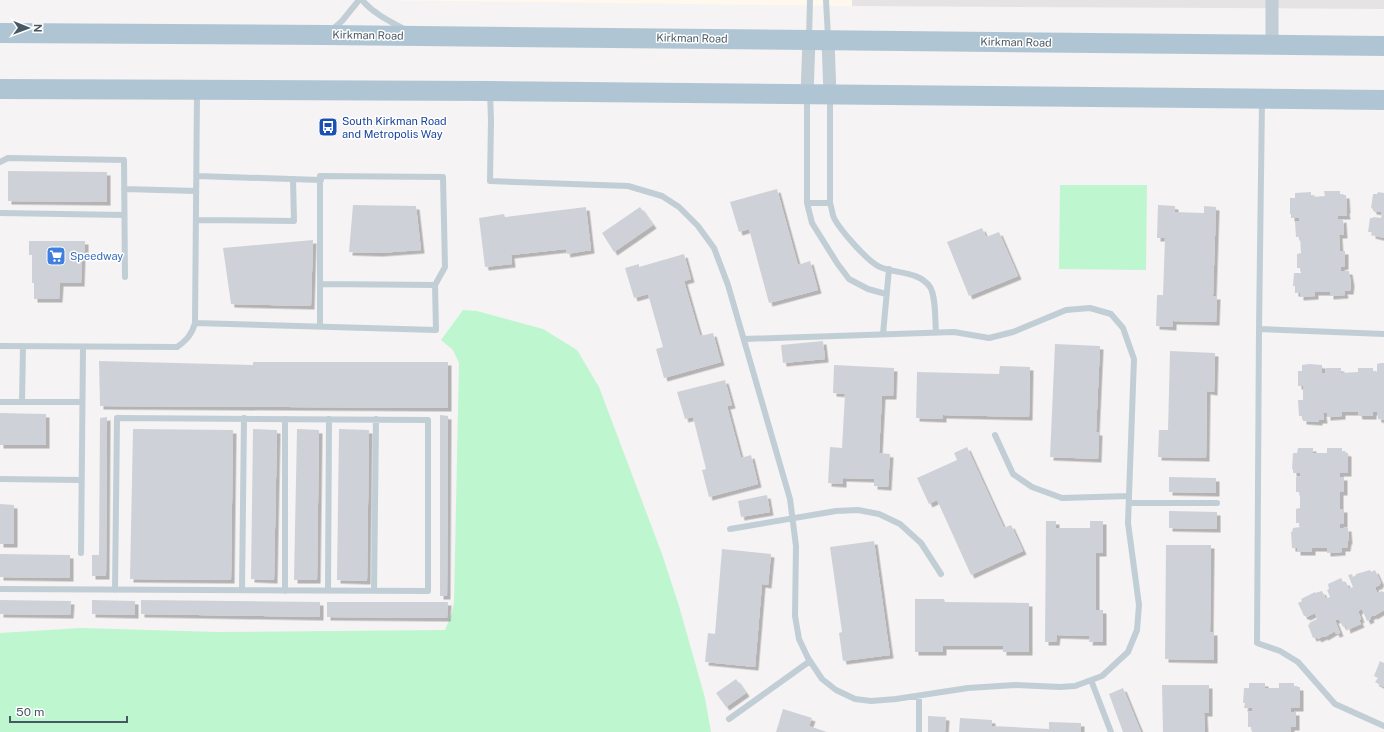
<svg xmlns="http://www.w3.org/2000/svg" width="1384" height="732" font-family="'Public Sans',sans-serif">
<defs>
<filter id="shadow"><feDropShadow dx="3.5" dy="3.5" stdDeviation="0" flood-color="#0004"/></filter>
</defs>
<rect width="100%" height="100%" fill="#f5f3f3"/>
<path fill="#fef8ed" d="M 368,0 L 852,0 L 852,6 Z"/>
<path fill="#e6e3e5" d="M 852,0 L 1384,0 L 1384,9 L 852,6 Z"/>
<path fill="#bef6d0" d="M 1060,185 L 1147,185 L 1146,270 L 1059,269 Z
M 463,310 L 477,311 L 543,329 L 577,350 L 599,387 L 662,554 L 679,606 L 705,698 L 711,732 L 0,732 L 0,633 L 81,628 L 217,632 L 445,630 L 452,613 L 454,602 L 459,363 L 453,350 L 441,340 Z"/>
<path fill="#ced2d8" filter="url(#shadow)" d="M 8,171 L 107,172 L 107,202 L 8,201 Z
M 777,189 L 798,265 L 810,261 L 818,290 L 769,303 L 749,229 L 739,232 L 730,202 Z
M 1324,191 L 1340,191 L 1340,195 L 1346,195 L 1347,210 L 1346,210 L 1347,216 L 1338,216 L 1338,220 L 1343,219 L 1344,235 L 1339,235 L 1340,251 L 1345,251 L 1345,266 L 1341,267 L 1341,271 L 1349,271 L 1351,283 L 1350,291 L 1344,291 L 1345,295 L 1330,296 L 1330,292 L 1315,292 L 1315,296 L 1300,297 L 1300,293 L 1295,293 L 1295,286 L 1293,286 L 1294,273 L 1301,273 L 1301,268 L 1297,268 L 1297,254 L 1301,253 L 1300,237 L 1296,237 L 1295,222 L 1299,222 L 1299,218 L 1291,218 L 1291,214 L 1290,214 L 1290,198 L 1295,198 L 1295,193 L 1311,192 L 1311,197 L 1325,196 Z
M 1378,192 L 1384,193 L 1384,238 L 1372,235 L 1372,232 L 1368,232 L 1370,218 L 1373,218 L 1373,217 L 1381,218 L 1382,212 L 1373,211 L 1373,209 L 1371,208 L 1373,194 L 1377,194 Z
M 353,205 L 416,206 L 421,250 L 379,253 L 349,252 Z
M 1158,205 L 1175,206 L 1175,212 L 1204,213 L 1204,206 L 1216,207 L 1213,296 L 1217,296 L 1216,322 L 1173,321 L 1173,327 L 1156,326 L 1157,295 L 1163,295 L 1165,238 L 1157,238 Z
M 586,207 L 591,250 L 567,254 L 566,249 L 511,255 L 512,264 L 485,267 L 479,218 L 504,214 L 505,217 Z
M 640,207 L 653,225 L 614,252 L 602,233 Z
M 982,228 L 986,237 L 999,232 L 1018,276 L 969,296 L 947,242 Z
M 313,240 L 311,306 L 231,304 L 223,248 Z
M 29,241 L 85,241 L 85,255 L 82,255 L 81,283 L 60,283 L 59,299 L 34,299 L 34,283 L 32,283 L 32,255 L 29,255 Z
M 684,254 L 691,279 L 684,281 L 700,336 L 713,333 L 721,362 L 664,378 L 656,349 L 663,347 L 648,294 L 634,298 L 625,268 L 639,264 L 639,267 Z
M 823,341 L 825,359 L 783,363 L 781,345 Z
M 1055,344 L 1100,346 L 1096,432 L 1099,432 L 1098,459 L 1050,457 Z
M 1170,351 L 1215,353 L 1214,392 L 1207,391 L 1206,458 L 1158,457 L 1159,430 L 1168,430 Z
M 99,361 L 253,365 L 253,362 L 448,362 L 448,408 L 100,406 Z
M 1381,363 L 1384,363 L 1384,420 L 1378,419 L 1377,412 L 1373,412 L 1373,416 L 1359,416 L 1358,412 L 1342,412 L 1342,416 L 1327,417 L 1327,413 L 1323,413 L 1324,420 L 1319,420 L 1319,422 L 1303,421 L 1303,416 L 1299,416 L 1298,400 L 1303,400 L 1303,386 L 1298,386 L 1298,371 L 1302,371 L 1302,365 L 1309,364 L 1322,365 L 1322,373 L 1326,373 L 1326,368 L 1341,368 L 1341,373 L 1358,372 L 1358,368 L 1373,368 L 1373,372 L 1377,372 L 1377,364 Z
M 834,365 L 894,368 L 893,396 L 882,396 L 879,453 L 890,454 L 888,487 L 874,486 L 874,479 L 843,478 L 843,484 L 828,483 L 830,447 L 842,448 L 845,394 L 833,393 Z
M 1000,366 L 1030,367 L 1029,417 L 943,415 L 943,419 L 916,418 L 917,372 L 999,374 Z
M 725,380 L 732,405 L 727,406 L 741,458 L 751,455 L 758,484 L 709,497 L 702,470 L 706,469 L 693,417 L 685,419 L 677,392 Z
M 0,413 L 46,414 L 46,445 L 0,445 Z
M 440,415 L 448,416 L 447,596 L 440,596 Z
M 107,417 L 106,576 L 92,576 L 92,555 L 99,555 L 100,418 Z
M 133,429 L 233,430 L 231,580 L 130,579 Z
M 253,429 L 277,430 L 274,580 L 251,579 Z
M 297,429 L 319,430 L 317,580 L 294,580 Z
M 339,429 L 369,430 L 367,581 L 337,580 Z
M 967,447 L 1004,528 L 1011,525 L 1023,551 L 971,575 L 937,500 L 929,504 L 917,478 L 957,460 L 954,453 Z
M 1298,448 L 1313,448 L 1313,453 L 1327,453 L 1327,448 L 1342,448 L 1342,452 L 1348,453 L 1348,473 L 1340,473 L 1340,477 L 1344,477 L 1344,492 L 1340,492 L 1340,509 L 1344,509 L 1344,524 L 1340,524 L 1340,528 L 1348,528 L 1349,541 L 1348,541 L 1347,548 L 1342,548 L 1342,552 L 1327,553 L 1327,548 L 1312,548 L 1312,552 L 1297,552 L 1297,548 L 1292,548 L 1291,532 L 1292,532 L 1293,528 L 1300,527 L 1300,523 L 1296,523 L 1296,509 L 1300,508 L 1300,492 L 1296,492 L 1296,477 L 1300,477 L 1300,473 L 1293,473 L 1293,469 L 1292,469 L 1293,453 L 1297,453 Z
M 1169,477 L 1216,478 L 1216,493 L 1169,492 Z
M 767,495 L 770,512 L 741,517 L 738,501 Z
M 0,504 L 14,505 L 14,544 L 0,544 Z
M 1169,511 L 1217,512 L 1217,529 L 1169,528 Z
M 1046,521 L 1056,521 L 1056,528 L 1090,528 L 1090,521 L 1103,521 L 1103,553 L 1096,553 L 1096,610 L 1103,610 L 1103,642 L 1089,642 L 1090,636 L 1057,635 L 1056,642 L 1045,642 Z
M 874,541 L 890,655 L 843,661 L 839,633 L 842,632 L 830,547 Z
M 1166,545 L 1211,545 L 1210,632 L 1214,632 L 1214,660 L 1165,659 Z
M 722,549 L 771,554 L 768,585 L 762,584 L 755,667 L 705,662 L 708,633 L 715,634 Z
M 0,554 L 70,555 L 70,578 L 0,577 Z
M 1370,570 L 1371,572 L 1375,570 L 1381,583 L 1379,584 L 1380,585 L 1375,587 L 1377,593 L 1382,591 L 1383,592 L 1384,592 L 1384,610 L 1374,616 L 1373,615 L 1370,617 L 1371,619 L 1367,621 L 1362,609 L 1358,611 L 1361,619 L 1359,620 L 1361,624 L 1347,630 L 1346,625 L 1343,627 L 1339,619 L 1335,620 L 1340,633 L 1336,634 L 1335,631 L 1325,637 L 1324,636 L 1318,639 L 1317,637 L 1313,638 L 1308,625 L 1310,624 L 1309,623 L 1317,619 L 1315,613 L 1307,617 L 1306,616 L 1304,616 L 1298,603 L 1302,601 L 1301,599 L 1315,592 L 1315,593 L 1322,591 L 1326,599 L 1330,597 L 1327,590 L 1329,589 L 1328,584 L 1341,578 L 1343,582 L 1346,582 L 1349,589 L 1353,587 L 1348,575 L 1352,574 L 1353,577 L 1356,575 L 1356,574 Z
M 915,599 L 944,599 L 945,602 L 1029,603 L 1029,652 L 1003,652 L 1003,646 L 943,646 L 943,652 L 915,652 Z
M 0,600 L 71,601 L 70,615 L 0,614 Z
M 92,600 L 135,601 L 135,615 L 92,614 Z
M 141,600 L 320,602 L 320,617 L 141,614 Z
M 327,602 L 448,602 L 447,618 L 327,617 Z
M 1380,661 L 1384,663 L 1384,687 L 1375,682 L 1378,678 L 1374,676 Z
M 736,679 L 746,693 L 726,707 L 716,693 Z
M 1249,683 L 1265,683 L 1265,688 L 1279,688 L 1279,683 L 1294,683 L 1294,687 L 1300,687 L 1300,708 L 1291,708 L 1291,712 L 1296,712 L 1296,727 L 1291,727 L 1291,732 L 1252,732 L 1252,727 L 1248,727 L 1248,712 L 1252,712 L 1252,708 L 1244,708 L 1245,703 L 1243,703 L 1244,688 L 1249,688 Z
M 1162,685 L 1209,685 L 1209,713 L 1204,713 L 1205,732 L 1163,732 Z
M 1123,688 L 1141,732 L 1123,732 L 1109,694 Z
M 783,709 L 812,718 L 809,726 L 827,732 L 776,732 Z
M 928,716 L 946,717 L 945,732 L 928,732 Z
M 960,718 L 992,720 L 992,726 L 1049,729 L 1049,722 L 1081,723 L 1081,732 L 959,732 Z"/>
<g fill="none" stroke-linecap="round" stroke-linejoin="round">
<path stroke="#c2ced5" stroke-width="6" d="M 362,0 C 373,13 389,21 404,29
M 826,0 L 828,37
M 332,30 L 342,21 L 359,0
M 809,38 L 810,0
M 490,93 L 491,120 L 490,181 L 628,186 L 662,196 L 679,207 L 698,226 L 714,248 L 728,285 L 790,499 L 796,546 L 795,616 L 799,639 L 808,658 L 822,679 L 836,690 L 855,699 L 871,701 L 896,699 L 968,688 L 1015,685 L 1060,687 L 1075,686 L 1102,676 L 1128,652 L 1137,630 L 1139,605 L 1128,523 L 1134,359 L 1123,328 L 1111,314 L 1090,308 L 1066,310 L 1013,332 L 989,338 L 954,332 L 744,339
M 807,96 L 807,203 L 812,223 L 837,263 L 849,279 L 868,289 L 886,294
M 830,97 L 830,203 C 832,208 832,214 834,218 C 840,230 868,262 880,267 C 896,274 919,271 930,287 C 936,296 935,321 936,332
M 1262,101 L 1259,329 L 1257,643 L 1280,651 L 1298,662 L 1335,704 L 1384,726
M 0,162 L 8,158 L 124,160 L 125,277
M 197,176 L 321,180
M 124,189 L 196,191
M 807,203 L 830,203
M 0,213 L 124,215
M 196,220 L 294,221 L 293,179
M 320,284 L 435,285
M 195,323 L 436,330 L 435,285 L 445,267 L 443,177 L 320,176 L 320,326
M 1259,329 L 1384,334
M 883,334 L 889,269
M 0,346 L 177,347 C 187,340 192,334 195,323 L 197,93
M 0,402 L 82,402
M 22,402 L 23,346
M 995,435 L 1013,474 L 1032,487 L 1062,498 L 1129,496
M 0,479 L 81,480
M 1129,503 L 1217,503
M 730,529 L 836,511 L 858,510 L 879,514 L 900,524 L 921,543 L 941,574
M 81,553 L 83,347
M 0,589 L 428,591 L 428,420 L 117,418 L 115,590
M 242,590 L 244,418
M 285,591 L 285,419
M 328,591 L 329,419
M 374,591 L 376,419
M 1091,680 L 1111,732
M 919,696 L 919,732
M 729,719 L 810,661"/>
<path stroke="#c2ced5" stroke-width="13" d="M 828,40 L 830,95
M 1272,44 L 1272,0
M 807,94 L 809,40"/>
<path stroke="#b0c5d4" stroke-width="20" d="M 0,33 L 326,35 L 1384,46
M 0,89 L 490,91 L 1384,100"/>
</g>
<defs>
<g id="bus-square" transform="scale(1)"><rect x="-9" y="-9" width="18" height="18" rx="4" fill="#1a4fb4" stroke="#fff"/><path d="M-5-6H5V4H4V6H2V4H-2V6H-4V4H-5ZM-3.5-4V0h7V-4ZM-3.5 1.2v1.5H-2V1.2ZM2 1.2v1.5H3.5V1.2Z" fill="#fff"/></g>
<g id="supermarket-square" transform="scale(1)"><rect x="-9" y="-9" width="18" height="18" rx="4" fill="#3f7fe0" stroke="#fff"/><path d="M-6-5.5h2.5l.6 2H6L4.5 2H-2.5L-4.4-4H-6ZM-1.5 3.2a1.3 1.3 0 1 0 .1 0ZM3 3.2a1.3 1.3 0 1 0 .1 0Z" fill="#fff"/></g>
</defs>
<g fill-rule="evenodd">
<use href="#bus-square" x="328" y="127"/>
<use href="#supermarket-square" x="56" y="256"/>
</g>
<g text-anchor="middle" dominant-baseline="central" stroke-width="3" stroke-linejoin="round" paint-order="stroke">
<g font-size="11" fill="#485863" stroke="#fff">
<text transform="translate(368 35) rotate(1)">Kirkman Road</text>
<text transform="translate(692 38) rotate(1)">Kirkman Road</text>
<text transform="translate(1016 42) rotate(1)">Kirkman Road</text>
</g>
<g font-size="11" fill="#164399" stroke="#fff" text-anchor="start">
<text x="342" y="121">South Kirkman Road<tspan x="342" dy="13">and Metropolis Way</tspan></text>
</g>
<g font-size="11" fill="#366cbe" stroke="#fff" text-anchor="start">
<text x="70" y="256">Speedway</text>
</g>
</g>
<g transform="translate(28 28) rotate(91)" stroke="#ffffff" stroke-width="3" paint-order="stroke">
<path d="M0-3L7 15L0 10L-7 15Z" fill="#485863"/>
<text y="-6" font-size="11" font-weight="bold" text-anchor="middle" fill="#485863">N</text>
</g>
<path d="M10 716v6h117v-6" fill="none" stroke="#485863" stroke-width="2"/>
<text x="16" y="716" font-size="12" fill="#485863" stroke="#ffffff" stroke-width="3" paint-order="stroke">50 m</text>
</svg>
